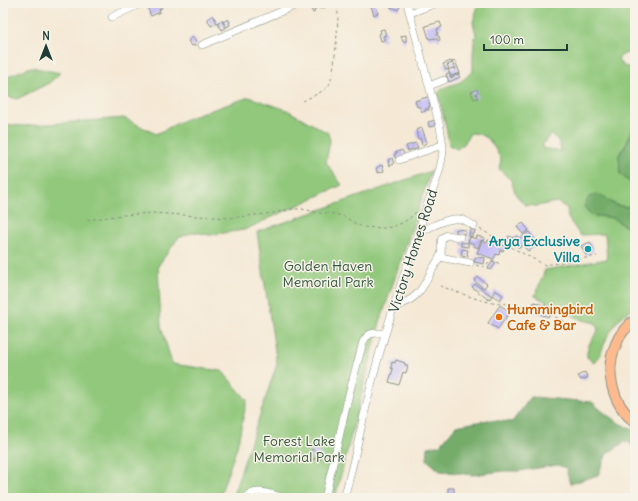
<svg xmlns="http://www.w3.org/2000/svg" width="638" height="501" font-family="Delius,sans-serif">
<rect width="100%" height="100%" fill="#f7f3e8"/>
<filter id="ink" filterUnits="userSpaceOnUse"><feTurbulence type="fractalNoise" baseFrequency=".025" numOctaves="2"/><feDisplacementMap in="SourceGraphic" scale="8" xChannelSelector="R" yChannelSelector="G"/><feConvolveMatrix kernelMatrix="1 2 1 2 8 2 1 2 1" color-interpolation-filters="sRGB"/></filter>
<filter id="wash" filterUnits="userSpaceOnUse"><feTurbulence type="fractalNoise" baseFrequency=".012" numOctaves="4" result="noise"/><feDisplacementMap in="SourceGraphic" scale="16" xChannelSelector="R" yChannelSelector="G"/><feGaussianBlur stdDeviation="0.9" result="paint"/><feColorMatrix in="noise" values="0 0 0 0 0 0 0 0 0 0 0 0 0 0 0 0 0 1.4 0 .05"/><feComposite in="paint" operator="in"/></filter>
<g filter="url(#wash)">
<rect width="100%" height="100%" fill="#f5e9d6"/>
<path fill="#91c87b" stroke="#588258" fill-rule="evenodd" d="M 480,3 L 635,3 L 635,52 C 628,52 621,54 618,60 L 623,66 L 635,68 L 635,125 L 625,146 L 619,155 L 620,173 C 626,178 634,184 635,192 C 635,196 633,201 632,205 C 622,209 618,206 610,201 L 596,216 L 612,218 L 635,233 L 635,309 L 629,311 L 618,320 L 607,337 L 600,355 L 594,363 L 587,357 C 586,347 592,339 598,331 L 596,323 L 582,320 L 535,296 L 545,270 L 607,259 L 605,234 L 580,235 L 568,218 L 567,208 L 557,202 L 537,206 L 525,205 L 516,195 L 511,180 L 499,169 L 501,159 C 492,144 490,134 470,133 L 464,144 L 457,149 L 449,145 L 447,132 L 438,93 L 443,88 L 460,82 L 473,72 L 473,53 L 474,43 L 476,34 L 473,22 L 478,6 ZM 550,135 C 558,137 560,144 561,151 L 542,148 L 543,144 Z
M 31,67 L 60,73 L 49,83 L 17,99 L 3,95 L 3,78 Z
M 249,97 L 287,110 L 328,133 L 330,141 L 326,162 L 342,185 L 244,230 L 210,235 L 194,232 L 178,238 L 158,266 L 161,326 L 172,364 L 222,371 L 247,400 L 237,447 L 219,498 L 80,498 L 64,496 L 64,498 L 3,498 L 3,124 L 23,126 L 124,118 L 156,134 L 186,119 Z
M 431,171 L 380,322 L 335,498 L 232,498 L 277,364 L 257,232 Z"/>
<path fill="#74ac6b" stroke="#4a7450" d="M 635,125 L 635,190 L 631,183 L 620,174 L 619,155 L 625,146 Z
M 597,194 L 616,205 L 626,207 L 632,205 L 635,194 L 635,233 C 628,229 621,222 614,219 C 600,213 593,222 584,206 L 589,197 Z
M 531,397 L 592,402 L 602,411 L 617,422 L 635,431 L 635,448 L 627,441 L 607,453 L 598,475 L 570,484 L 566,468 L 557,465 L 519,471 L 503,471 L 473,475 L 440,471 L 427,460 L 428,447 L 440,445 L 456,426 L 488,420 L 512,422 Z"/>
<g id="blocks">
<path fill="#c2b9f7" d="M 155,3 L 158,3 L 158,5 L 160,4 L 162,8 L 159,9 L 160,12 L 151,16 L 147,7 Z
M 312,3 L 315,3 L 317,8 L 314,9 L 315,12 L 313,13 L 309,4 Z
M 317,3 L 324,3 L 326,7 L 320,9 Z
M 370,3 L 375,3 L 378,13 L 374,15 Z
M 390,3 L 398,3 L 401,5 L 398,10 L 394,8 L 391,8 Z
M 213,15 L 217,23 L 211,26 L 207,19 Z
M 228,19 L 230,22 L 229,23 L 230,25 L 227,27 L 223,22 Z
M 222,20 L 223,21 L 222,22 L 226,28 L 222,30 L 217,23 Z
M 440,22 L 442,27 L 437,29 L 438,34 L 437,34 L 437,36 L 439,36 L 440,40 L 438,41 L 437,38 L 435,39 L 435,38 L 429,39 L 425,26 Z
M 384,29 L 386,35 L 383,36 L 385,40 L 381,41 L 379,34 L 381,33 L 380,30 Z
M 406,35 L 406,41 L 403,42 L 401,36 Z
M 193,37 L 197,43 L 196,44 L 197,45 L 196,46 L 194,45 L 192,46 L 188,41 Z
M 451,61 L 452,63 L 447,65 L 449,69 L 446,70 L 443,64 Z
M 455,61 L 460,73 L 451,76 L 448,70 L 453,68 L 454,69 L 455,69 L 452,62 Z
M 449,73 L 451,78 L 458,74 L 460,77 L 449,82 L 446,74 Z
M 477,89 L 478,92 L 476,93 L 478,98 L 474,99 L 471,92 Z
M 430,96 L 432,102 L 429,103 L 430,107 L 428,107 L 429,110 L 427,110 L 427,109 L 425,109 L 426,111 L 422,112 L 419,106 L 417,107 L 415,101 Z
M 436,120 L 437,122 L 435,122 L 435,124 L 434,124 L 435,126 L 429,127 L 428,122 Z
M 422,128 L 427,143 L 422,145 L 420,138 L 418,139 L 416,130 Z
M 416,143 L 418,148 L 413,150 L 412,149 L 411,149 L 411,150 L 408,151 L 406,146 Z
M 402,150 L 405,156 L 396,159 L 394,155 L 396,154 L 395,153 Z
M 392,158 L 394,164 L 390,166 L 388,162 L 389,162 L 388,160 Z
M 382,165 L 384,171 L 378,173 L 376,169 L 377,168 L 377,167 Z
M 523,223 L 529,230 L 523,234 L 517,227 Z
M 456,229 L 465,230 L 465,234 L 456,233 Z
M 470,230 L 475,230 L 474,234 L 472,234 L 472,237 L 469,236 Z
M 529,232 L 538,244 L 528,251 L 524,247 L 521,245 L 520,248 L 507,241 L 509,236 L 513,238 L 517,236 L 519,238 Z
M 477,236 L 485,238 L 484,241 L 481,240 L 478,248 L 474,246 L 474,244 L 468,242 L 470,237 L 476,239 Z
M 488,240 L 505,246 L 503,251 L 500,250 L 499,255 L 496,254 L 494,259 L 477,253 L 482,241 L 487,243 Z
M 461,242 L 468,243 L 468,247 L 461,246 Z
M 590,242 L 594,251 L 586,255 L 581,246 Z
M 462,249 L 468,250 L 467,254 L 468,255 L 468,256 L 465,256 L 465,257 L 463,257 L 463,255 L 461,255 Z
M 476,257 L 481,258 L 482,257 L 485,258 L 484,264 L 474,262 Z
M 493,261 L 496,263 L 491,270 L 488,268 Z
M 478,277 L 487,284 L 484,288 L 474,281 Z
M 475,284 L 492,296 L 489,300 L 472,287 Z
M 495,290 L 503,295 L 500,300 L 492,295 Z
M 534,302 L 552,308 L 549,317 L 531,311 Z
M 500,305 L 510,312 L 498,329 L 488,323 Z
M 396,360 L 405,363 L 405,365 L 408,366 L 406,373 L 403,372 L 399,385 L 389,382 L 393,369 L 391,368 L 392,362 L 395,363 Z
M 585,372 L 588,377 L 584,380 L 583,379 L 581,380 L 578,376 Z
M 312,449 L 322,455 L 320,460 L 315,458 L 314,460 L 310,457 L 312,455 L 309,454 Z
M 448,488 L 454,488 L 454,496 L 451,496 L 451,498 L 448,498 Z"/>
</g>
</g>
<g filter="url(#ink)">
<use href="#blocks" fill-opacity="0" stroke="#8a9385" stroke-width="1"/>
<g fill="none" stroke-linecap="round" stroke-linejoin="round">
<g stroke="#8a9385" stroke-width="8">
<path id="minor" d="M 410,13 L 437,3
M 112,17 L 142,3
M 202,45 L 301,3
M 429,86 L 444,80
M 399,160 L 442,145
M 418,233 C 429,228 447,217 460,219 C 465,220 469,223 474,226
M 440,257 L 470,263
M 393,308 C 417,299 421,292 432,270 C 435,265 439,259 441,254 C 442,248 440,244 442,238 L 447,235 L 460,237
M 246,498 C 254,486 273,495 284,498
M 325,498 L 349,394 L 363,342 C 369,331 375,333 385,333
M 344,498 C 357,452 365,405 378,359 C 392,308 410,258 426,208 C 433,189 442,169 443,149 C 443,142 441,134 440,127 L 407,3"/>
</g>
<g stroke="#8a9385" stroke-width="12">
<path id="highway" d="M 635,320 C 626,326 620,334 616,344 C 604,371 612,404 635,422"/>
</g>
<path stroke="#8a9385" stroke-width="1" stroke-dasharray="3 3" stroke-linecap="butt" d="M 303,101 C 310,97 324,92 329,85 C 334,79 338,26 338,15 C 338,11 337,7 337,3
M 87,220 L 123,215 L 152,213 L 229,218 L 274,213 L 291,209 L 302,209 L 312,211 L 317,213 L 328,213 L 343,216 L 353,222 L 362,227 L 384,228 L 392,227 L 402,223 L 410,218 L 418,210
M 480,229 L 509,246 L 545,265 L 597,256
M 476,265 C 486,269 485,265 491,260 L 496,261 L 499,264
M 440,286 L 474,298 L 492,303 L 513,304 L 532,308
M 550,314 L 572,326"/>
<use href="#minor" stroke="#fff" stroke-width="7"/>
<use href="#highway" stroke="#fcba8e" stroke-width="10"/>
</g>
</g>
<circle fill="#0f9aa8" stroke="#f7f3e8" stroke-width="1.5" cx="588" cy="249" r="4"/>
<circle fill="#e8710a" stroke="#f7f3e8" stroke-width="1.5" cx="499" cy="317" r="4"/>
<g text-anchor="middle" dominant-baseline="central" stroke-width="3" stroke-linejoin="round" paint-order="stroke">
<g font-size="14" font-weight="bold" fill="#0d838f" stroke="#f7f3e8" text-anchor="end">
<text x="580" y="241">Arya Exclusive<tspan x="580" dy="16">Villa</tspan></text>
</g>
<g font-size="14" fill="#1f3d34" stroke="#f7f3e8">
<text transform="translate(413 251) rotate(-72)">Victory Homes Road</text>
</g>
<g font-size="14" fill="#365942" stroke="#f7f3e8">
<text x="328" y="266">Golden Haven<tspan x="328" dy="16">Memorial Park</tspan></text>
<text x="299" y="441">Forest Lake<tspan x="299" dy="16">Memorial Park</tspan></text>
</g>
<g font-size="14" font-weight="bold" fill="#c56008" stroke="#f7f3e8" text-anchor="start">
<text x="507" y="309">Hummingbird<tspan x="507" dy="16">Cafe &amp; Bar</tspan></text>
</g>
</g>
<rect width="638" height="501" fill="none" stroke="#f7f3e8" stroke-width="16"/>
<g transform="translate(46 46)" stroke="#f7f3e8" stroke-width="3" paint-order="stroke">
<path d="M0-3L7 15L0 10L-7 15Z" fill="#1f3d34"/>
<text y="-6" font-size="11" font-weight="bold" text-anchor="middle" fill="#1f3d34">N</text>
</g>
<path d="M484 44v6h83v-6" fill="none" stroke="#1f3d34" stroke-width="2"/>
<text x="490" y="44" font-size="12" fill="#1f3d34" stroke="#f7f3e8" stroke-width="3" paint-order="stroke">100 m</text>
</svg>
